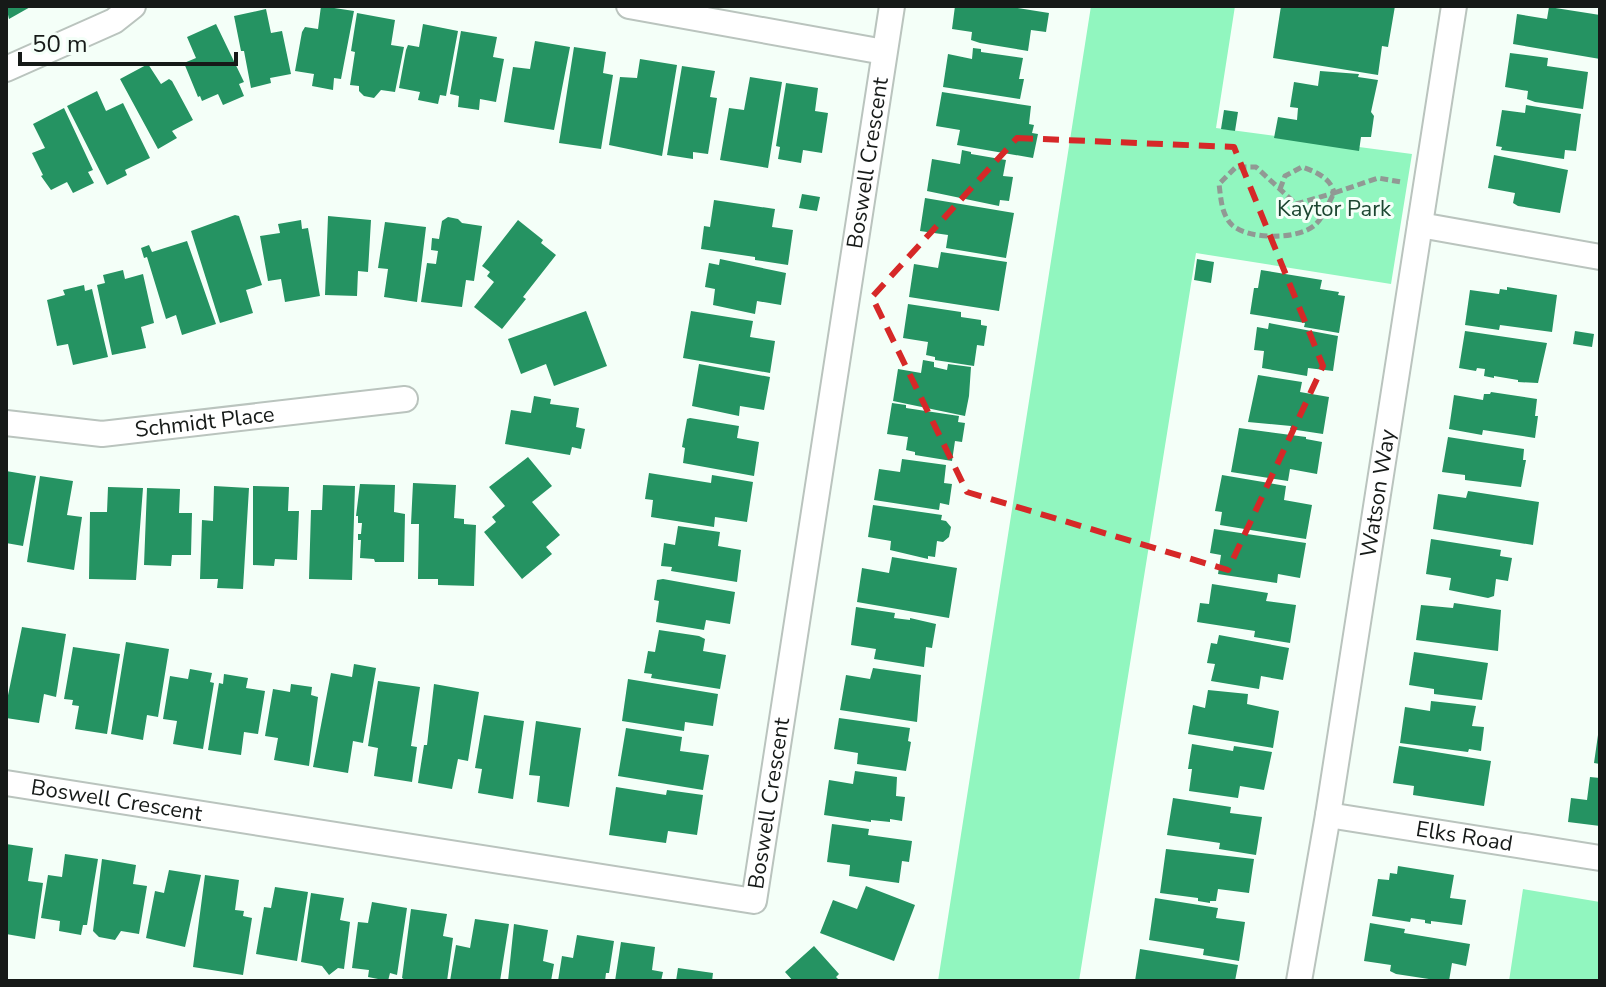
<svg xmlns="http://www.w3.org/2000/svg" width="1606" height="987" font-family="'Nunito Sans',sans-serif">
<rect width="100%" height="100%" fill="#f4fff8"/>
<path fill="#91f6bf" d="M 1091,6 L 1235,6 L 1216,128 L 1412,154 L 1391,284 L 1196,253 L 1079,981 L 938,981 Z
M 1523,889 L 1600,902 L 1600,981 L 1509,981 Z"/>
<path fill="#259362" d="M 6,6 L 32,6 L 9,19 Z
M 321,6 L 354,11 L 341,79 L 334,78 L 333,90 L 312,86 L 314,74 L 295,71 L 302,32 L 305,27 L 318,29 Z
M 955,6 L 1006,6 L 1049,13 L 1046,32 L 1031,30 L 1028,51 L 980,43 L 971,40 L 972,32 L 952,29 Z
M 1281,6 L 1395,6 L 1388,47 L 1382,46 L 1378,75 L 1273,58 Z
M 1549,7 L 1600,15 L 1600,59 L 1513,44 L 1517,14 L 1547,19 Z
M 266,9 L 271,33 L 282,31 L 291,74 L 270,78 L 271,83 L 251,88 L 244,51 L 241,51 L 234,16 Z
M 357,13 L 395,20 L 391,45 L 404,47 L 395,92 L 381,90 L 374,98 L 364,96 L 359,91 L 359,86 L 350,85 L 355,52 L 351,51 Z
M 216,24 L 244,82 L 239,84 L 244,96 L 223,105 L 218,94 L 202,101 L 200,96 L 198,97 L 184,63 L 196,58 L 187,37 Z
M 423,24 L 458,31 L 446,96 L 440,95 L 438,104 L 418,100 L 420,92 L 399,88 L 406,50 L 408,45 L 419,47 Z
M 461,31 L 497,37 L 493,57 L 504,59 L 496,102 L 480,99 L 479,110 L 458,107 L 459,96 L 450,94 Z
M 535,41 L 570,47 L 554,130 L 504,122 L 513,67 L 530,69 Z
M 574,47 L 606,52 L 603,73 L 613,75 L 601,149 L 559,143 Z
M 973,48 L 981,49 L 981,52 L 1023,58 L 1019,79 L 1024,79 L 1020,99 L 943,87 L 948,54 L 972,59 Z
M 1510,53 L 1548,58 L 1547,66 L 1588,72 L 1583,109 L 1535,102 L 1527,99 L 1528,91 L 1505,87 Z
M 640,59 L 677,65 L 662,156 L 609,145 L 620,77 L 637,78 Z
M 148,64 L 161,84 L 169,79 L 172,81 L 193,120 L 172,131 L 177,138 L 158,149 L 120,79 Z
M 682,66 L 715,71 L 710,97 L 717,98 L 708,154 L 693,152 L 693,159 L 667,155 Z
M 1320,71 L 1359,74 L 1358,77 L 1378,80 L 1371,112 L 1374,116 L 1371,137 L 1361,137 L 1359,151 L 1274,138 L 1278,117 L 1297,120 L 1298,108 L 1290,107 L 1294,82 L 1318,86 Z
M 750,77 L 782,82 L 768,168 L 720,160 L 729,108 L 744,110 Z
M 786,83 L 818,88 L 815,111 L 828,113 L 822,153 L 803,150 L 801,163 L 778,159 L 780,147 L 776,146 Z
M 97,91 L 106,111 L 123,103 L 150,158 L 125,170 L 127,175 L 107,185 L 67,106 Z
M 942,92 L 1031,106 L 1029,124 L 1034,125 L 1032,133 L 1038,134 L 1033,158 L 957,145 L 960,130 L 936,126 Z
M 1526,105 L 1581,114 L 1576,151 L 1565,150 L 1564,159 L 1501,150 L 1502,147 L 1496,146 L 1502,110 L 1525,113 Z
M 64,108 L 93,170 L 88,172 L 94,183 L 73,193 L 67,182 L 51,190 L 41,176 L 43,175 L 32,153 L 45,148 L 33,124 Z
M 1224,110 L 1238,112 L 1235,131 L 1221,129 Z
M 962,150 L 971,152 L 971,154 L 1006,160 L 1003,176 L 1013,177 L 1009,201 L 1000,200 L 999,206 L 927,191 L 932,159 L 960,164 Z
M 1494,155 L 1568,170 L 1560,213 L 1518,206 L 1513,203 L 1515,193 L 1488,188 Z
M 802,194 L 820,197 L 817,211 L 799,208 Z
M 925,198 L 1014,213 L 1006,258 L 946,248 L 948,235 L 920,231 Z
M 714,200 L 775,209 L 772,227 L 793,230 L 788,265 L 755,260 L 755,257 L 701,249 L 704,226 L 710,227 Z
M 235,215 L 239,216 L 262,285 L 246,290 L 253,313 L 220,323 L 191,231 Z
M 328,216 L 371,220 L 368,272 L 358,271 L 357,296 L 325,295 Z
M 448,217 L 458,219 L 462,223 L 482,226 L 474,281 L 466,280 L 462,307 L 421,302 L 427,263 L 436,264 L 438,251 L 431,250 L 432,238 L 439,239 L 442,221 Z
M 301,220 L 302,229 L 308,228 L 320,296 L 285,302 L 281,279 L 268,281 L 260,236 L 280,233 L 278,224 Z
M 518,220 L 543,240 L 541,243 L 556,255 L 523,297 L 526,299 L 502,329 L 474,307 L 494,282 L 487,276 L 490,272 L 482,266 Z
M 385,222 L 426,227 L 417,302 L 384,297 L 388,269 L 378,268 Z
M 187,241 L 216,324 L 182,335 L 176,315 L 166,319 L 147,257 L 144,258 L 141,248 L 149,245 L 152,252 Z
M 941,252 L 1007,262 L 999,311 L 909,297 L 914,264 L 938,268 Z
M 720,259 L 786,273 L 781,305 L 757,301 L 755,314 L 713,305 L 715,289 L 705,287 L 709,263 L 719,265 Z
M 1197,259 L 1214,262 L 1211,283 L 1194,280 Z
M 123,270 L 125,279 L 143,274 L 154,323 L 141,327 L 146,348 L 112,355 L 97,285 L 105,283 L 103,275 Z
M 1261,270 L 1322,280 L 1320,289 L 1339,292 L 1338,295 L 1345,296 L 1339,333 L 1304,327 L 1305,323 L 1250,314 L 1254,288 L 1258,288 Z
M 84,285 L 85,291 L 92,289 L 108,357 L 73,365 L 68,344 L 57,346 L 47,300 L 65,295 L 63,290 Z
M 1507,287 L 1557,295 L 1552,332 L 1500,325 L 1499,330 L 1465,325 L 1470,290 L 1499,294 L 1500,289 L 1507,290 Z
M 908,304 L 961,312 L 961,317 L 981,320 L 981,325 L 987,326 L 984,346 L 977,345 L 974,366 L 935,360 L 935,357 L 926,355 L 928,342 L 903,338 Z
M 586,311 L 607,366 L 554,386 L 546,364 L 521,374 L 508,339 Z
M 691,311 L 753,321 L 750,337 L 775,341 L 770,373 L 683,358 Z
M 1269,323 L 1338,336 L 1333,371 L 1308,368 L 1307,376 L 1262,368 L 1264,351 L 1254,350 L 1257,327 L 1268,329 Z
M 1465,331 L 1547,343 L 1538,383 L 1518,382 L 1518,380 L 1494,376 L 1494,378 L 1484,376 L 1485,369 L 1477,368 L 1476,371 L 1459,368 Z
M 1575,331 L 1594,334 L 1592,347 L 1573,344 Z
M 923,360 L 934,362 L 934,367 L 947,370 L 948,364 L 971,367 L 969,396 L 965,416 L 893,401 L 898,369 L 921,373 Z
M 699,364 L 770,377 L 764,410 L 740,406 L 739,416 L 692,406 Z
M 1258,375 L 1302,382 L 1300,392 L 1329,397 L 1323,434 L 1290,429 L 1291,426 L 1248,422 Z
M 1491,392 L 1537,399 L 1535,416 L 1538,416 L 1535,438 L 1483,430 L 1482,435 L 1449,429 L 1454,395 L 1483,400 L 1484,394 L 1490,394 Z
M 534,396 L 551,399 L 550,404 L 579,408 L 576,427 L 585,429 L 581,449 L 572,447 L 570,455 L 505,444 L 511,410 L 531,413 Z
M 892,403 L 906,405 L 906,408 L 959,416 L 958,422 L 965,423 L 962,442 L 955,441 L 952,461 L 915,455 L 915,452 L 906,450 L 908,437 L 887,434 Z
M 690,418 L 739,426 L 737,438 L 759,442 L 754,476 L 683,463 L 685,448 L 682,447 L 687,419 Z
M 1239,428 L 1306,437 L 1306,439 L 1322,442 L 1317,474 L 1290,469 L 1288,481 L 1231,472 Z
M 1448,437 L 1524,449 L 1523,460 L 1526,460 L 1521,487 L 1465,480 L 1465,475 L 1442,472 Z
M 528,457 L 552,486 L 532,502 L 560,535 L 546,547 L 552,554 L 522,579 L 484,532 L 496,522 L 492,517 L 505,506 L 489,487 Z
M 902,459 L 946,465 L 944,483 L 952,484 L 949,505 L 940,503 L 939,510 L 874,500 L 879,469 L 900,472 Z
M 6,471 L 36,476 L 23,546 L 6,543 Z
M 649,473 L 711,483 L 712,475 L 753,482 L 747,522 L 715,517 L 714,527 L 651,517 L 653,500 L 645,499 Z
M 1222,475 L 1286,486 L 1284,500 L 1312,505 L 1306,539 L 1220,525 L 1222,512 L 1215,511 Z
M 40,476 L 73,481 L 67,515 L 82,517 L 74,570 L 27,562 Z
M 413,483 L 456,485 L 454,518 L 464,519 L 464,524 L 476,525 L 474,586 L 438,585 L 438,579 L 418,579 L 419,524 L 411,524 Z
M 360,484 L 395,485 L 394,512 L 405,514 L 404,562 L 375,562 L 374,559 L 360,558 L 361,540 L 358,540 L 358,534 L 361,534 L 362,523 L 358,523 L 358,516 L 356,516 Z
M 323,485 L 355,486 L 352,580 L 309,579 L 311,510 L 322,510 Z
M 214,486 L 249,488 L 243,589 L 217,588 L 218,579 L 200,579 L 202,520 L 213,521 Z
M 253,486 L 289,487 L 288,511 L 299,511 L 297,560 L 275,559 L 274,566 L 253,565 Z
M 108,487 L 143,488 L 136,580 L 89,579 L 90,512 L 107,512 Z
M 147,488 L 180,489 L 179,513 L 192,513 L 191,555 L 172,555 L 171,566 L 144,565 Z
M 1468,491 L 1539,502 L 1533,545 L 1433,529 L 1438,494 L 1466,498 Z
M 873,505 L 942,515 L 941,520 L 946,521 L 951,527 L 949,537 L 943,542 L 937,541 L 935,557 L 928,556 L 928,559 L 890,550 L 891,541 L 868,537 Z
M 678,526 L 720,532 L 718,546 L 741,550 L 737,582 L 671,571 L 672,567 L 661,566 L 664,543 L 675,545 Z
M 1214,529 L 1306,543 L 1300,578 L 1278,574 L 1277,583 L 1218,574 L 1221,555 L 1210,553 Z
M 1431,539 L 1501,550 L 1500,556 L 1512,558 L 1508,581 L 1496,579 L 1494,596 L 1488,598 L 1449,590 L 1451,578 L 1426,574 Z
M 892,557 L 957,568 L 949,618 L 857,602 L 862,568 L 889,573 Z
M 663,579 L 735,592 L 730,624 L 706,620 L 704,630 L 656,622 L 659,601 L 654,600 L 657,580 Z
M 1212,584 L 1268,593 L 1266,601 L 1296,605 L 1290,643 L 1254,637 L 1255,631 L 1197,622 L 1200,603 L 1209,604 Z
M 1454,603 L 1501,610 L 1498,651 L 1416,640 L 1421,605 L 1453,608 Z
M 856,607 L 895,613 L 894,618 L 910,620 L 910,618 L 936,624 L 932,648 L 926,647 L 924,667 L 874,659 L 876,649 L 851,645 Z
M 22,627 L 66,634 L 56,697 L 44,694 L 39,723 L 6,718 L 6,705 Z
M 659,630 L 699,636 L 705,639 L 703,651 L 726,655 L 720,689 L 651,678 L 652,674 L 644,673 L 648,651 L 655,652 Z
M 1219,635 L 1289,648 L 1283,680 L 1261,676 L 1259,689 L 1211,681 L 1215,664 L 1207,663 L 1211,643 L 1217,644 Z
M 126,642 L 169,649 L 158,717 L 147,715 L 143,740 L 111,734 Z
M 73,647 L 120,654 L 107,734 L 75,729 L 79,706 L 72,705 L 73,700 L 64,699 Z
M 1414,652 L 1488,663 L 1482,700 L 1434,694 L 1434,689 L 1409,685 Z
M 354,664 L 376,668 L 363,743 L 353,741 L 348,773 L 313,767 L 331,673 L 352,677 Z
M 873,668 L 921,675 L 917,722 L 840,710 L 846,675 L 870,679 Z
M 190,669 L 212,673 L 210,682 L 214,683 L 203,749 L 173,744 L 177,721 L 163,719 L 170,676 L 188,679 Z
M 224,674 L 248,678 L 246,688 L 265,691 L 258,734 L 244,732 L 241,755 L 208,750 L 219,683 L 223,684 Z
M 628,679 L 718,694 L 713,726 L 685,722 L 684,731 L 622,721 Z
M 378,681 L 420,687 L 411,746 L 417,747 L 412,782 L 374,776 L 378,748 L 368,746 Z
M 291,684 L 312,687 L 311,695 L 318,697 L 309,766 L 274,760 L 278,738 L 265,736 L 273,689 L 290,692 Z
M 434,684 L 479,692 L 468,761 L 458,759 L 452,789 L 418,783 L 424,745 L 427,745 Z
M 1208,690 L 1248,694 L 1247,704 L 1279,711 L 1273,748 L 1188,734 L 1193,705 L 1205,708 Z
M 1431,701 L 1476,706 L 1472,726 L 1484,727 L 1481,751 L 1469,749 L 1468,752 L 1400,743 L 1405,707 L 1430,711 Z
M 484,715 L 524,721 L 513,799 L 478,793 L 482,769 L 475,768 Z
M 839,718 L 910,728 L 908,741 L 911,742 L 906,771 L 857,764 L 858,753 L 834,749 Z
M 536,721 L 581,728 L 569,807 L 537,802 L 540,776 L 529,775 Z
M 626,728 L 682,737 L 680,751 L 709,755 L 703,790 L 618,776 Z
M 1598,735 L 1600,735 L 1600,764 L 1594,763 Z
M 1192,744 L 1233,751 L 1234,746 L 1272,752 L 1264,790 L 1240,786 L 1238,798 L 1189,791 L 1192,769 L 1188,769 Z
M 1399,746 L 1491,761 L 1484,806 L 1413,795 L 1414,786 L 1393,783 Z
M 855,771 L 897,777 L 896,796 L 905,797 L 902,821 L 890,819 L 890,822 L 871,820 L 871,822 L 824,815 L 829,780 L 853,784 Z
M 1590,777 L 1600,778 L 1600,826 L 1568,822 L 1571,798 L 1587,800 Z
M 616,787 L 666,795 L 667,790 L 703,795 L 697,835 L 668,831 L 666,843 L 609,835 Z
M 1173,798 L 1231,807 L 1230,813 L 1262,817 L 1256,855 L 1219,849 L 1220,843 L 1167,835 Z
M 832,824 L 869,829 L 868,835 L 912,841 L 909,862 L 902,861 L 899,883 L 849,876 L 850,865 L 827,862 Z
M 6,844 L 33,848 L 28,881 L 43,883 L 35,939 L 6,934 Z
M 1166,849 L 1254,859 L 1249,893 L 1218,889 L 1216,901 L 1210,901 L 1210,903 L 1198,901 L 1198,898 L 1160,893 Z
M 65,854 L 98,859 L 87,925 L 83,925 L 81,935 L 59,931 L 60,921 L 41,918 L 48,875 L 62,877 Z
M 102,859 L 136,865 L 133,884 L 147,886 L 139,934 L 121,931 L 115,940 L 99,937 L 93,931 Z
M 1398,866 L 1454,875 L 1450,898 L 1466,900 L 1462,925 L 1431,921 L 1431,924 L 1425,923 L 1425,920 L 1411,918 L 1410,922 L 1372,916 L 1378,879 L 1389,880 L 1390,873 L 1397,874 Z
M 169,870 L 201,875 L 185,947 L 146,938 L 155,891 L 164,893 Z
M 205,875 L 239,880 L 235,910 L 244,911 L 243,916 L 252,918 L 243,975 L 193,967 Z
M 866,886 L 915,905 L 894,961 L 820,933 L 833,900 L 857,909 Z
M 275,887 L 308,892 L 297,961 L 256,954 L 264,907 L 271,908 Z
M 311,893 L 344,898 L 340,920 L 350,922 L 344,969 L 338,968 L 329,975 L 322,966 L 301,962 Z
M 1155,898 L 1218,908 L 1216,918 L 1245,922 L 1239,961 L 1203,955 L 1204,949 L 1149,940 Z
M 372,902 L 407,908 L 397,975 L 390,973 L 388,981 L 368,977 L 369,970 L 352,968 L 358,922 L 368,923 Z
M 411,909 L 447,914 L 443,936 L 453,938 L 447,981 L 407,981 L 402,978 Z
M 475,919 L 509,924 L 500,981 L 450,981 L 456,945 L 470,948 Z
M 1370,923 L 1405,929 L 1404,933 L 1470,944 L 1466,966 L 1452,963 L 1449,981 L 1442,981 L 1396,974 L 1390,971 L 1391,965 L 1364,961 Z
M 514,924 L 548,930 L 543,961 L 554,964 L 551,981 L 508,981 Z
M 577,935 L 614,941 L 609,973 L 606,973 L 605,981 L 558,981 L 562,956 L 573,958 Z
M 621,942 L 655,947 L 652,970 L 663,972 L 661,981 L 615,981 Z
M 814,946 L 839,974 L 836,977 L 840,981 L 793,981 L 785,972 Z
M 1140,949 L 1238,965 L 1235,981 L 1135,981 Z
M 678,968 L 713,973 L 712,981 L 676,981 Z"/>
<g fill="none" stroke-linecap="round" stroke-linejoin="round">
<g stroke="#bac4be" stroke-width="28">
<g id="minor">
<path d="M 629,6 L 884,52"/>
<path d="M 6,69 L 114,21 L 133,6"/>
<path d="M 1420,225 L 1600,257"/>
<path id="s1" d="M 6,423 L 102,434 L 405,399"/>
<path id="s2" d="M 6,783 L 754,901 L 892,6"/>
<path id="s3" d="M 1328,815 L 1600,858"/>
<path id="s4" d="M 1299,981 L 1328,815 L 1454,6"/>
</g>
</g>
<path stroke="#919994" stroke-width="5" stroke-dasharray="8 4" stroke-linecap="butt" d="M 1280,189 L 1285,176 L 1302,167 C 1316,172 1331,178 1334,193 L 1296,204 L 1256,167 L 1236,167 L 1219,184 C 1221,198 1221,214 1232,225 C 1249,240 1298,240 1315,225 C 1323,218 1329,202 1334,193 L 1378,178 L 1401,182"/>
<use href="#minor" stroke="#fff" stroke-width="24"/>
</g>
<path fill="none" stroke="#d62828" stroke-width="6" stroke-dasharray="16 10" stroke-linejoin="round" d="M 1017,138 L 1234,147 L 1323,366 L 1228,570 L 967,492 L 872,297 Z"/>
<g text-anchor="middle" dominant-baseline="central" stroke-width="6" stroke-linejoin="round" paint-order="stroke">
<g font-size="22" fill="#161a18" stroke="#f4fff8">
<text stroke="none"><textPath href="#s2" startOffset="1504">Boswell Crescent</textPath></text>
<text stroke="none"><textPath href="#s1" startOffset="200">Schmidt Place</textPath></text>
<text stroke="none"><textPath href="#s4" startOffset="494">Watson Way</textPath></text>
<text stroke="none"><textPath href="#s2" startOffset="112">Boswell Crescent</textPath></text>
<text stroke="none"><textPath href="#s2" startOffset="856">Boswell Crescent</textPath></text>
<text stroke="none"><textPath href="#s3" startOffset="138">Elks Road</textPath></text>
</g>
<g font-size="22" fill="#1c4631" stroke="#f4fff8">
<text x="1334" y="209">Kaytor Park</text>
</g>
</g>
<rect width="1606" height="987" fill="none" stroke="#161a18" stroke-width="16"/>
<path d="M20 52v12h216v-12" fill="none" stroke="#161a18" stroke-width="4"/>
<text x="32" y="52" font-size="24" fill="#161a18" stroke="#f4fff8" stroke-width="6" paint-order="stroke">50 m</text>
</svg>
